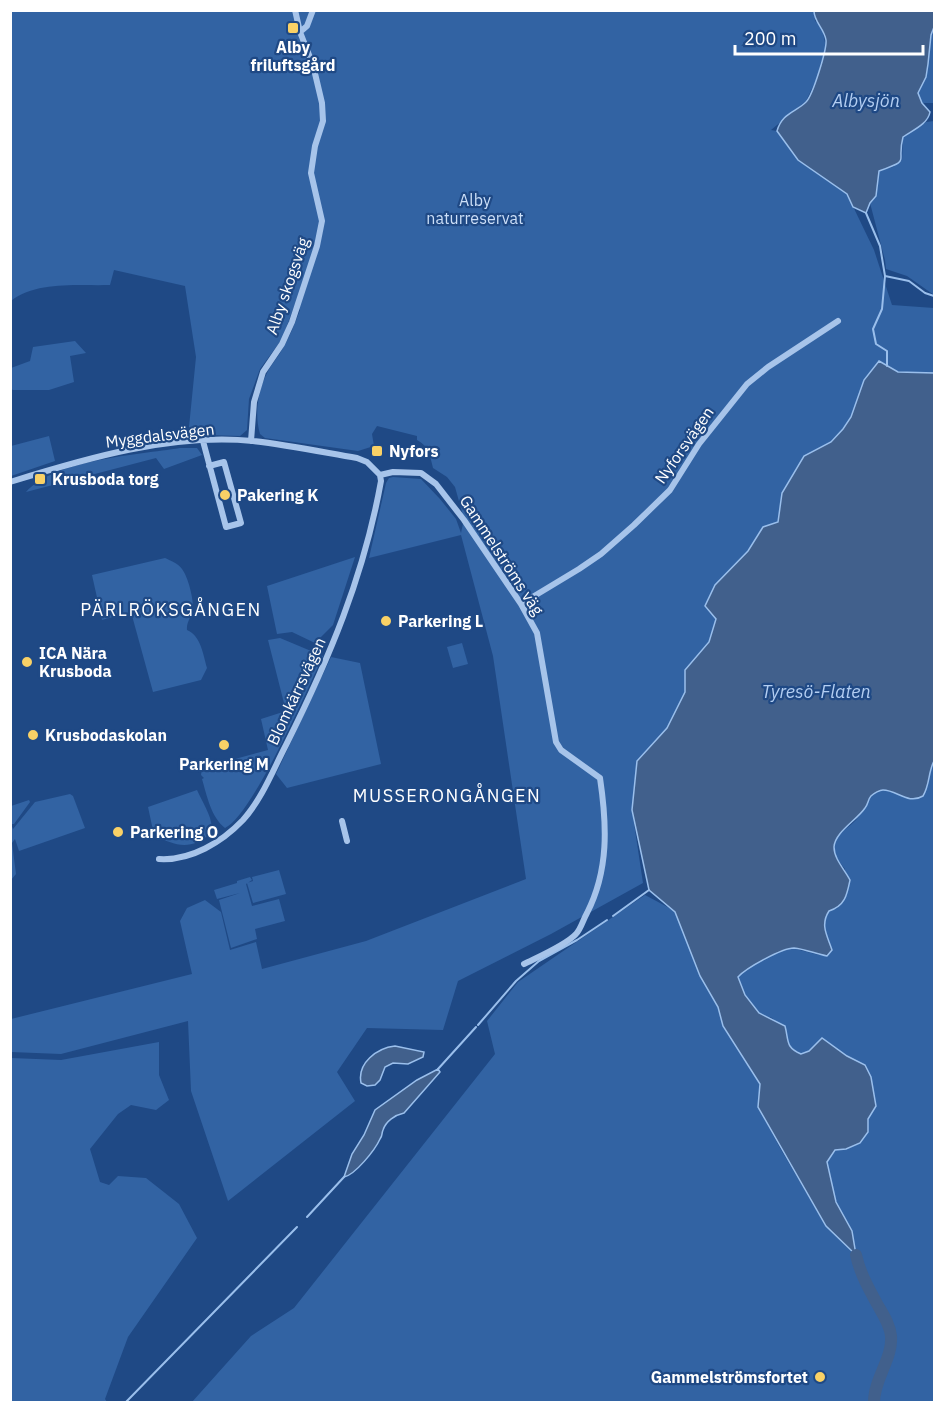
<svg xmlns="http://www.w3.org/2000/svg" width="945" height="1413" font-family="'IBM Plex Sans',sans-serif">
<rect width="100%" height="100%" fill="#1f4985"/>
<path fill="#3263a3" d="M 11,11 L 814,11 L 815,21 L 822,27 L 826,48 L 820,65 L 819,74 L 806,101 L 771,130 L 777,131 L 798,160 L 847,194 L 874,250 L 892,305 L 934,308 L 934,373 L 897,372 L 878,361 L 864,380 L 851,417 L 843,429 L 831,442 L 804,456 L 782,493 L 778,522 L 763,527 L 748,551 L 715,585 L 716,619 L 709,642 L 685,670 L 685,692 L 667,728 L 637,761 L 632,810 L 643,883 L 551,934 L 458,981 L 443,1030 L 367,1028 L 337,1072 L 355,1101 L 228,1201 L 191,1091 L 188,1021 L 61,1054 L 11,1052 L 11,1019 L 192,974 L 180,921 L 187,908 L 205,900 L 221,912 L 230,950 L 256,942 L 262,969 L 366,941 L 526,879 L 493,656 L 461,535 L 369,558 L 386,483 L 389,478 L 393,477 L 421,479 L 440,499 L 456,519 L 461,533 L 464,519 L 455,487 L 447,477 L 433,468 C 430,456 429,446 417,440 L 417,436 L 377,426 L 372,434 L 374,446 L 358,451 L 265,438 L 260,434 C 254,414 258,390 268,371 C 272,363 279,356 283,348 C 290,336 295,323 300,310 L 295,304 L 282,339 L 260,369 L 249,399 L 247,430 L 240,436 L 207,435 L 188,437 L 196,357 L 185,286 L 114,270 L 110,285 C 78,286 36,281 11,301 Z
M 934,27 L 934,103 L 922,103 L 918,94 L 926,77 L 931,35 Z
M 934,121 L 934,295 L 907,276 L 886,269 L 885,260 L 870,203 L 876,196 L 879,171 L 893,167 L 902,160 L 903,137 L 926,122 Z
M 75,341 L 86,353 L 70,356 L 74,382 L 49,390 L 13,390 L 11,389 L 11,368 L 30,361 L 33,347 Z
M 49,436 L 55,461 L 11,476 L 11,446 Z
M 180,448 L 197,448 L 202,455 L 164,469 L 156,458 L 26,492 C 56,459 137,455 180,448 Z
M 355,557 L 333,625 L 315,643 L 292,632 L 277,634 L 267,586 Z
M 165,558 C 171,561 178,563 182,569 C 188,577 193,597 193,607 C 193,616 186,621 187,630 C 201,636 203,654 207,668 L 201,680 L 153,692 L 131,612 L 102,620 L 92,575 Z
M 280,638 L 323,656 C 308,688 252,816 225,828 C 211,817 207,796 202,779 L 204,778 L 201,775 L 202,768 L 268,750 L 261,719 L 286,711 L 268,640 Z
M 462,643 L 468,664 L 453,668 L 447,647 Z
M 331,657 L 360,663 L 381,764 L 287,788 L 276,774 Z
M 934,761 L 934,1402 L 192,1402 L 251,1336 L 294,1308 L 495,1054 L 487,1021 L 518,982 L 645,895 L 675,911 L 700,976 L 718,1007 L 723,1026 L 760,1084 L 758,1107 L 780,1148 L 826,1226 L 856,1254 L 852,1231 L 836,1202 L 827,1162 L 835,1150 L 846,1149 L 868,1132 L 868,1119 L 876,1106 L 871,1077 L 822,1038 L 809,1051 L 801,1054 L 788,1045 C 788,1036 780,1024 772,1018 C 768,1016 762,1016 759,1013 C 748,1005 740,989 738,977 L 743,971 L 778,952 L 792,948 L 819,955 L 832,949 C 827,934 820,925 829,910 L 838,908 L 845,869 C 840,862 832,854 834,844 C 837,832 849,828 856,820 C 864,811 868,795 879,791 C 891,786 906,801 920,798 L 928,785 L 930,770 Z
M 197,790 C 202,802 215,820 211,833 C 191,851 175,846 154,835 L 148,807 Z
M 70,794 L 73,796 L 85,828 L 19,851 L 15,839 L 12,843 L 16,874 L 11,880 L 11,806 L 29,800 L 30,802 L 14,824 L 11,824 L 13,829 L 35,802 Z
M 279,870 L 286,894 L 253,903 L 247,883 L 253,881 L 252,877 Z
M 250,877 L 252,880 L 246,884 L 252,906 L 279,899 L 285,921 L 255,929 L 257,939 L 231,948 L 219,900 L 240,893 L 217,899 L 214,890 L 237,883 L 237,881 Z
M 159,1042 L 159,1075 L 169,1100 L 156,1110 L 131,1105 L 118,1114 L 90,1149 L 100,1182 L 109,1185 L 118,1176 L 146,1178 L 179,1204 L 197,1238 L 128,1337 L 105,1399 L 107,1402 L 11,1402 L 11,1058 L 61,1060 Z"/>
<path fill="#41608c" stroke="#9abfec" stroke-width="1.5" d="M 814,11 L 934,11 L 934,27 L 931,35 L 928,64 L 926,77 L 918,93 L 922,103 L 930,112 C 928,124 913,130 903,137 C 896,164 912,159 879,171 L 876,196 L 870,203 L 866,213 L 853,207 L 847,194 L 798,160 L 777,131 C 782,113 796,112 806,102 C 813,95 827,49 826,40 C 824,28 814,22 814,11 Z
M 879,361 L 898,372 L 934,373 L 934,761 C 928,772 930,785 923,796 C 908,805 897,790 883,790 C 880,790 874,793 871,796 C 868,799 868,805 865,808 C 857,820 835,832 834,847 C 834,859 845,870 850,880 C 847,895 845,906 829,911 C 820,925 827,935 832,950 L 827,956 C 816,954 805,949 794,948 C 782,948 746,968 738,977 L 745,995 L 759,1013 L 785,1026 C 789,1041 785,1047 801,1054 L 809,1051 L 822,1038 L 847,1056 L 865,1065 L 871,1077 L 876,1106 L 868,1119 L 868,1132 L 860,1143 L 846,1149 L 835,1150 L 827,1162 L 836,1202 L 852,1231 L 856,1255 L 826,1226 L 758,1107 L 760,1084 L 723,1026 L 718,1007 L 700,976 L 675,912 L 649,890 L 632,810 L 637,761 L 667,728 L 685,692 L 685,670 L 709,642 L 716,619 L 705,606 L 715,585 L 748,551 L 763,527 L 778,522 L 782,493 L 804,456 L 831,442 L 843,429 L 851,417 L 864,380 Z
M 395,1046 L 424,1052 L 423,1057 L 408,1064 L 393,1063 L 385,1067 L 380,1080 L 375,1085 L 367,1086 L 361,1083 C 357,1063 377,1048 395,1046 Z
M 438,1069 L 440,1072 L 404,1113 C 395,1115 386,1121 383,1130 C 381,1135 383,1135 380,1139 C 375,1150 355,1175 344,1177 L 352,1154 L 364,1135 L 375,1110 L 417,1080 Z"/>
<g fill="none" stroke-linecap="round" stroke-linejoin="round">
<path stroke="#9abfec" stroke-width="2" d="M 866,213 L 880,246 L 885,276 L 909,281 L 925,293 L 934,296
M 885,276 L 882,309 L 873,329 L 876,344 L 887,351 L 887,366
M 613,916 L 649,890
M 478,1025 L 516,981 L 539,961 L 577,940 L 607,920
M 438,1069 L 476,1027
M 307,1217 L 344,1177
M 126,1402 L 297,1227"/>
<path stroke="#41608c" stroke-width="12" d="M 856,1255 C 860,1273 868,1287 876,1302 C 882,1313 890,1324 891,1336 C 893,1358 874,1379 874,1402"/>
<path stroke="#a7c4ea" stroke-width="6" d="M 300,32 L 307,26 L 313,10
M 203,441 L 226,527 L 241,523 L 224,462 L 209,466
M 251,441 L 254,402 L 263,372 L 282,344 L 292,322 L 317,246 L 322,221 L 311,173 L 315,146 L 323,121 L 322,103 L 313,65 L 300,32 L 295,10
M 380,475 L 393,472 L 421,473 L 436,484 L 464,520 L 521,604 L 537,633 L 556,742 L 561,750 L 600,778 C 607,825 609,870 587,913 C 583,920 581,929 576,934 C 566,945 538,957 524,964
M 10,482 C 87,458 172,433 253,441 C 288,445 322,452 357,458 L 367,462 L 380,475
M 521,604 L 579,569 L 601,554 L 634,525 L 670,490 L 699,444 L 747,384 L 768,367 L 838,321
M 342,821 L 347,841
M 159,859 C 191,861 222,842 243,820 C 262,799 273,770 286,745 C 329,659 364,576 381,481 L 380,475"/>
</g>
<g fill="#f9d166" stroke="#1f4985" stroke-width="2">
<rect x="287" y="22" width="12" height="12" rx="3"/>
<rect x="371" y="445" width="12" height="12" rx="3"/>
<rect x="34" y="473" width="12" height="12" rx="3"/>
<circle cx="225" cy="495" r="6"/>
<circle cx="386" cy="621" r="6"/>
<circle cx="27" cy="662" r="6"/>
<circle cx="33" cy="735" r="6"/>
<circle cx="224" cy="745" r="6"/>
<circle cx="118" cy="832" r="6"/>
<circle cx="820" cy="1377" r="6"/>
</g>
<g text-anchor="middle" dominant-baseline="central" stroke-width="4.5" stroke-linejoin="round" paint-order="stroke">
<g font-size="16" font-weight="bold" fill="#fff" stroke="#1f4985" text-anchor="start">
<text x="293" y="47" text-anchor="middle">Alby<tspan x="293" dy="18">friluftsgård</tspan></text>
<text x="389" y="451">Nyfors</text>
<text x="52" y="479">Krusboda torg</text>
<text x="237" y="495">Pakering K</text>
<text x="398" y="621">Parkering L</text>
<text x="39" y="653">ICA Nära<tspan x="39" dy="18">Krusboda</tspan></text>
<text x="45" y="735">Krusbodaskolan</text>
<text x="224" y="764" text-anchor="middle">Parkering M</text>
<text x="130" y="832">Parkering O</text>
<text x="808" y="1377" text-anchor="end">Gammelströmsfortet</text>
</g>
<g font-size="16" fill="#ccdff8" stroke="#1f4985">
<text x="475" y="200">Alby<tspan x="475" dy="18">naturreservat</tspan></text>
</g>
<g font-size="16" fill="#fff" stroke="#1f4985">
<text transform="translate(287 286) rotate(-71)">Alby skogsväg</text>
<text transform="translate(160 435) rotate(-7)">Myggdalsvägen</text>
<text transform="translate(684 445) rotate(-55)">Nyforsvägen</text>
<text transform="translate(502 555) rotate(57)">Gammelströms väg</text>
<text transform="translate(296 691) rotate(-65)">Blomkärrsvägen</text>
</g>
<g font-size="18" font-style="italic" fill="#b3cef2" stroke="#1f4985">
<text x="866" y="100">Albysjön</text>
<text x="816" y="691">Tyresö-Flaten</text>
</g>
<g font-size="18" letter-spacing="1.5" fill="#fff" stroke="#1f4985">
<text x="171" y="609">PÄRLRÖKSGÅNGEN</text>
<text x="447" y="795">MUSSERONGÅNGEN</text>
</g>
</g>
<rect width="945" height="1413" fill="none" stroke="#ffffff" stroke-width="24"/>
<path d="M735 45v9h188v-9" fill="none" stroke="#ffffff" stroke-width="3"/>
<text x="744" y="45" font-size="18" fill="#ffffff" stroke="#1f4985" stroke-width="4.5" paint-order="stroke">200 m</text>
</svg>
